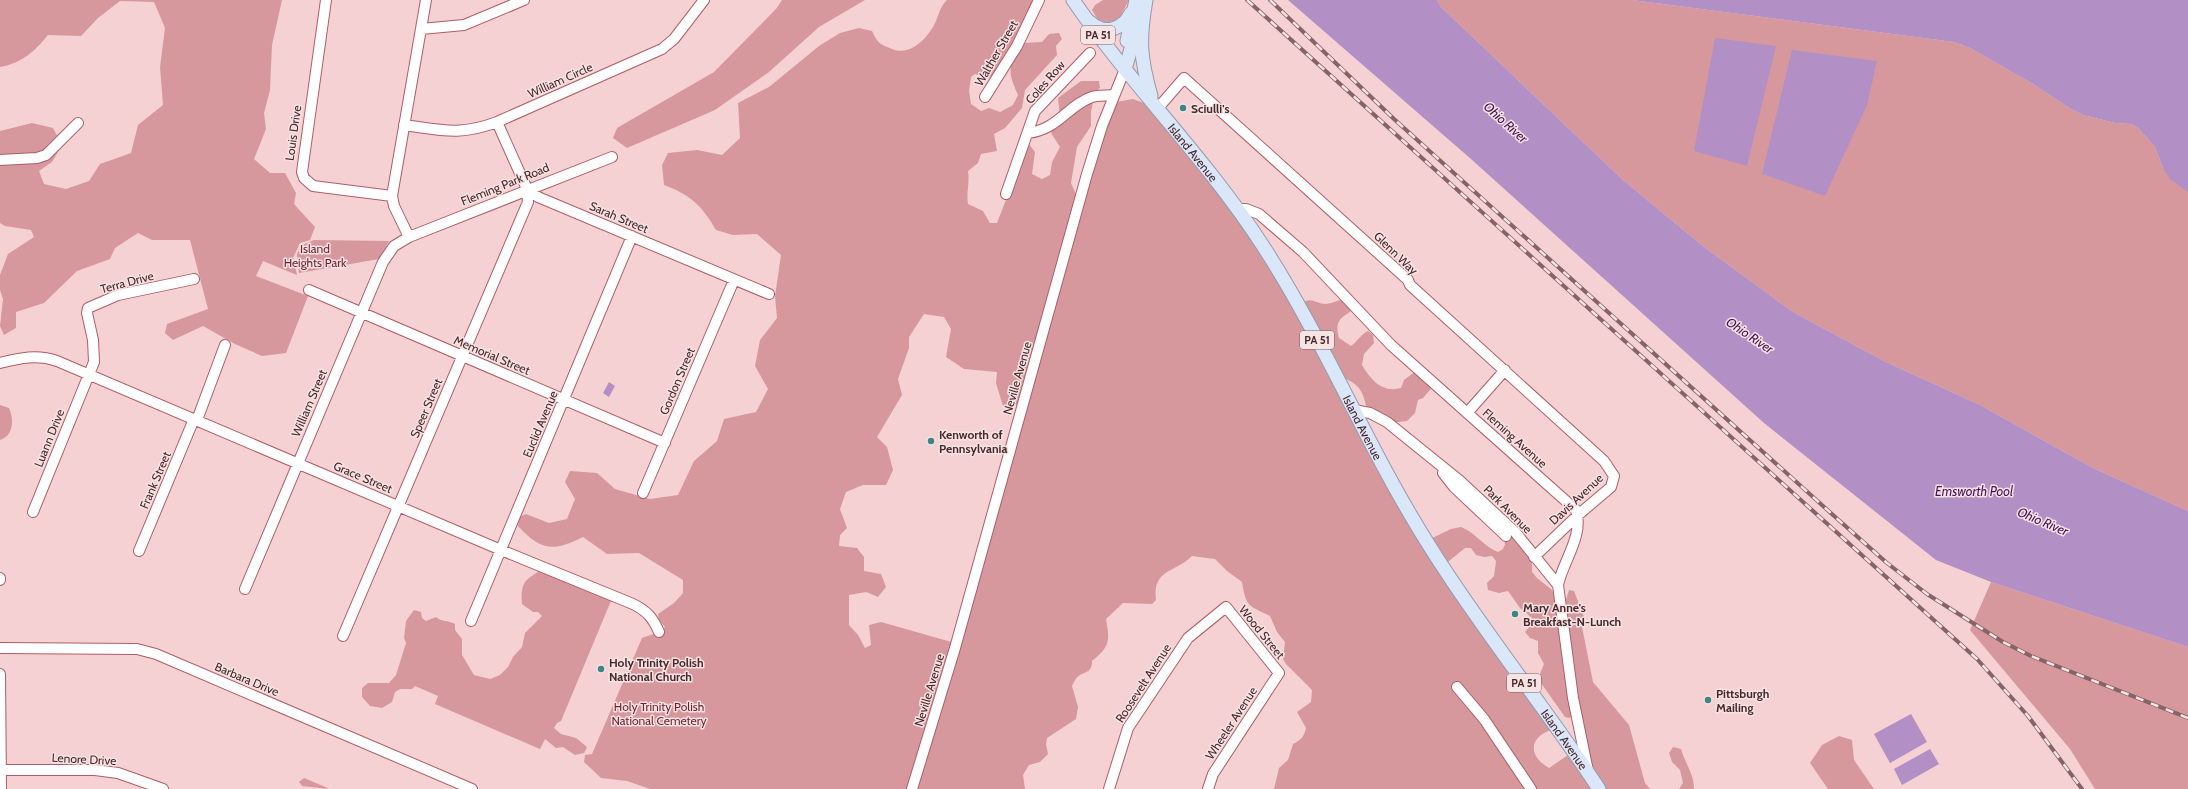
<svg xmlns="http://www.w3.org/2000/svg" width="2188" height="789" font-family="Cabin,sans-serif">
<rect width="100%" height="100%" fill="#f6d1d3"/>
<path fill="#d6989d" d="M 0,0 L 282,0 L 272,45 L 270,90 L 264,113 L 266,129 L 254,159 L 270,173 L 285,173 L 296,193 L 294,204 L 315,227 L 310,240 L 300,243 L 293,258 L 297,275 L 263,261 L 256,276 L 308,296 L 286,353 L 262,356 L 235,344 L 203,326 L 173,340 L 165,333 L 167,324 L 208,309 L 190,240 L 152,240 L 138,233 L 115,248 L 110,259 L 77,271 L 44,303 L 16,312 L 16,328 L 4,335 L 0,326 L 3,299 L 0,290 L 0,275 L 8,254 L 34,237 L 31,230 L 5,226 L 0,223 L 0,131 L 32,123 L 53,128 L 62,145 L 52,162 L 39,171 L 44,184 L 66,189 L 89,181 L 100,164 L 131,153 L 138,125 L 163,105 L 160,67 L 165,28 L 154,2 L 120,1 L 98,18 L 81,36 L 48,35 C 34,52 22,63 0,67 Z
M 782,0 L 865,0 L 819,27 L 769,72 L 715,110 L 627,148 L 613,138 L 617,128 L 714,72 L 776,9 Z
M 947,0 L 1035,0 L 999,74 L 988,78 L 975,74 L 971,77 L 969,91 L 971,104 L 981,111 L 989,108 L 1000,112 L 1013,105 L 1018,95 C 1006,68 1009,68 1023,43 L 1042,42 L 1049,34 L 1059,33 L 1062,39 L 1056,46 L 1057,55 L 1025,90 L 1022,108 L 1005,128 L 994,134 L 997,151 L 981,154 L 978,163 L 968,171 C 970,183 966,192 968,204 L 983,211 L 990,223 L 997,223 L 1028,143 L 1035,152 L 1032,174 L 1042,179 L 1050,175 L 1052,162 L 1060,147 L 1051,133 L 1060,117 L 1058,98 L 1081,81 L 1099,81 L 1100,88 L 1095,92 L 1091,112 L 1091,126 L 1077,147 L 1071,183 L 1078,199 L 1020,405 L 1003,406 L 996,383 L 997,372 L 964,369 L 946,357 L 951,329 L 944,317 L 924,314 L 909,337 L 909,348 L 898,379 L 902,395 L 877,437 L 887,447 L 893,470 L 886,485 L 863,485 L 846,492 L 840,509 L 847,528 L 840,535 L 839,546 L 857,548 L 864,557 L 864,571 L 881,574 L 886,587 L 878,597 L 866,592 L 849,595 L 849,625 L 858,635 L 865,648 L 871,645 L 869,625 L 881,622 L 955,643 L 910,789 L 650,789 L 627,781 L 601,778 L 584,762 L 585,755 L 592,754 L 642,638 L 662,631 L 665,627 L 659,620 L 658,614 L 674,603 L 683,593 L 683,580 L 639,553 L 607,554 L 583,537 C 553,552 541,551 518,526 L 519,517 L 526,514 L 549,523 L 567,519 L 575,499 L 565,482 L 570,471 L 597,473 L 615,489 L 650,499 L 678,495 L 694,461 L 717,441 L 724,419 L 756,412 L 768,389 L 755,366 L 760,340 L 777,318 L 775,296 L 781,255 L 757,234 L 733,235 L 716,230 C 702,206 691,195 664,185 L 662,165 L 668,153 L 697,150 L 722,155 L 740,138 L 738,103 L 769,87 L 819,46 L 840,33 L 859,28 L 872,31 C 878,44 880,44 892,49 C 908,56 923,42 931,30 C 938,21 938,8 947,0 Z
M 1103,0 L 1129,0 L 1119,19 L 1108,23 L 1098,20 L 1092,10 L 1095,5 Z
M 1437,0 L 1632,0 L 1954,42 L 1970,48 L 2033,84 L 2071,109 L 2083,115 L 2115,123 L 2131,124 L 2138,128 L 2155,147 L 2162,166 L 2188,192 L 2188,511 L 2093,468 L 1980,405 L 1884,361 L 1793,312 L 1704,247 L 1623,180 L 1441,7 Z
M 1133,99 L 1152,106 L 1263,253 L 1378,465 L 1554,729 C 1529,736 1527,755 1549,768 L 1571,753 L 1596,789 L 1274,789 L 1279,768 L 1288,760 L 1293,744 C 1301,740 1304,737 1306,728 L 1297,712 L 1311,702 L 1312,690 L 1286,664 L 1283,659 L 1285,642 L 1277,632 L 1270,616 C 1248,605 1246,607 1242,582 L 1227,571 L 1215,559 L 1192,556 C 1175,573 1152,569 1156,600 L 1152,604 L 1123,603 L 1106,619 C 1110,642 1110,646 1092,661 C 1092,672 1087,671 1080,675 C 1076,677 1074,682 1072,686 L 1078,707 L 1076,719 L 1047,738 L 1046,744 L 1048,754 L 1040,762 L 1029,765 L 1023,775 L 1025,789 L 915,789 L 1104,126 L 1116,102 Z
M 314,240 L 389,241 L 379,259 L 299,273 L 297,254 L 302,245 Z
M 1345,298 L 1354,309 C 1341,318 1334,320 1339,338 L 1351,346 C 1358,341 1361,334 1368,331 L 1373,335 L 1374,343 L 1364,354 L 1362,365 C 1372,381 1382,393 1401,388 L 1404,380 L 1416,371 L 1435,384 L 1423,398 L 1418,400 L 1415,413 L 1407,421 L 1389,423 L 1367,409 C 1362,388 1359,384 1339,376 L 1301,305 C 1310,295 1315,304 1326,304 C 1333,303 1339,300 1345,298 Z
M 0,405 L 9,408 C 14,419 14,436 0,440 Z
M 1461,527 C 1476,533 1483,546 1498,552 L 1503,549 L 1505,544 L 1503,535 L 1517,528 L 1524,531 L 1526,545 L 1532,558 L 1532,572 L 1537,578 L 1552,590 L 1556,597 L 1573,713 L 1570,718 L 1565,717 L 1541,683 L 1540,674 L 1544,664 L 1538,653 L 1538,641 L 1530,638 L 1525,632 L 1530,626 L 1532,618 L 1520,608 L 1508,591 L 1499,593 L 1488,590 L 1487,583 L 1494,576 L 1496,561 L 1492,556 L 1484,557 L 1476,555 L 1471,548 L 1465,548 L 1444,565 L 1428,540 L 1451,529 Z
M 545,568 L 613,596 L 561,721 L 557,723 L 554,728 L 561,734 L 576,738 L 587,747 L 584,753 L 575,755 L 563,747 L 556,748 L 545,739 L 540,749 L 435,704 L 438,696 L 415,686 L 412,689 L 400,689 L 395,692 L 392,702 L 382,708 L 370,706 L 362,697 L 362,688 L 368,683 L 389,683 L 396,675 L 406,643 L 404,638 L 406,621 L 414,610 L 421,612 L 422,618 L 426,621 L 436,617 C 441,622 448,620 455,624 L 455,630 L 462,639 L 462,655 L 474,675 L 490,679 L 500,675 L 508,667 L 513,657 L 522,647 L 525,633 L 542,616 L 538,612 L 533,612 L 522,604 C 520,581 526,579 545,568 Z
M 1991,582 L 2188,647 L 2188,789 L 2095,789 L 2070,749 L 1970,630 Z
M 1569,590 L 1574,591 L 1584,617 L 1582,627 L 1593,682 L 1629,725 L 1645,783 L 1650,789 L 1602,789 L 1591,770 L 1563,610 Z
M 1839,736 L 1852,740 L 1854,760 L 1874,789 L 1828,789 L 1810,763 L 1822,745 Z
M 1673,747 L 1681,749 C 1685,763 1694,774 1694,789 L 1679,789 L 1683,783 L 1680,770 L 1672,762 L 1669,753 Z
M 304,778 L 330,789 L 302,786 L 299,782 Z"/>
<path fill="#b28fc5" d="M 1288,0 L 1437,0 L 1441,7 L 1623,180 L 1704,247 L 1793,312 L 1884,361 L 1980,405 L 2093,468 L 2188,511 L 2188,647 L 1991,582 L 1936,560 L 1764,423 L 1471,159 Z
M 1632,0 L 2188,0 L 2188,192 L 2170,179 L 2162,166 L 2155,147 L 2138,128 L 2131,124 L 2115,123 L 2083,115 L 2071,109 L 2033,84 L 1970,48 L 1954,42 Z
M 1715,38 L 1776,46 L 1747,166 L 1694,151 Z
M 1792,50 L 1877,61 L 1867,105 L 1825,196 L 1762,174 Z
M 609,382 L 615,386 L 609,397 L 603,393 Z
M 1911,714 L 1927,742 L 1890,763 L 1874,734 Z
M 1930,749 L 1939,764 L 1902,785 L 1894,769 Z"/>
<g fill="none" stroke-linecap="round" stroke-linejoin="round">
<g stroke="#ae5d66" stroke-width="12">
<path id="minor" d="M 326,0 L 302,172 L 304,178 L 313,186 L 392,196
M 421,29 L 464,25 L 524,0
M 985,97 L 1017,46 L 1039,0
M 1158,108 L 1184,78 L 1408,280 L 1410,285 L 1604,461 L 1614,476 L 1611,487 L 1578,515 L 1534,557
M 497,122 L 527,189 L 538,197 L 769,294
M 404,125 C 442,130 460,136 497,122 L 662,49 L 674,39 L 704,0
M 1028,133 C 1059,129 1068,105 1092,97 C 1099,95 1107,96 1114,95
M 0,160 L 37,158 L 46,155 L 78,123
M 1006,194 L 1035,111 L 1090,53
M 1238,209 L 1246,209 L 1259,214 L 1303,252 L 1391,345 L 1576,510 C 1584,536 1563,561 1558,585 L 1573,698 L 1588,771
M 409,237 L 394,206 L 392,196 L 426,0
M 309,290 L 665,443
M 0,363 C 20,358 37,354 57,361 L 501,550 L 633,604 C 647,611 653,618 659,632
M 1354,410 L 1370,413 L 1387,422 L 1460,481 L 1515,532 L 1558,585
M 1467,413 L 1505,370
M 197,420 L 225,345
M 1443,473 L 1454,487 L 1506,536
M 643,493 L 734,280
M 33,512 L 94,362 L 93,340 L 87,313 L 88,308 L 118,295 L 194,279
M 139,551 L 194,419
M 0,580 L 0,578
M 245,589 L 383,262 L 394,246 L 409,237 L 612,157
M 471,621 L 632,236
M 343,636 L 528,202 L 527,189
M 0,648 L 137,649 L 156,654 L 472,789
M 0,674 L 1,789
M 1457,687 L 1484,719 L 1531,789
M 1,770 L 95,770 L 118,773 L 163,789
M 912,789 L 955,648 L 1087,174 L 1102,126 L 1125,69
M 1109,789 L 1128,728 L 1188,638 L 1226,607 L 1279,673 L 1213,774 L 1208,789"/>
</g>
<g stroke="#9699ad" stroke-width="15">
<g id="major">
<path id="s1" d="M 1073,0 C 1132,86 1206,158 1263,246 C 1326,343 1369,452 1432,550 C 1484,633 1546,708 1599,789"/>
<path d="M 1146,0 C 1139,40 1140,57 1151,96"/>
<path d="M 1090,22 C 1105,36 1123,29 1131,13"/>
<path d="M 1127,41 L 1136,0"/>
<path d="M 1125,69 L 1136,32"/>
</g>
</g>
<use href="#minor" stroke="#fff" stroke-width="10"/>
<use href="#major" stroke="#d9e7f8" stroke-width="13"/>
<g stroke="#866366" stroke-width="4">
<path id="rail" d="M 1247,0 L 1977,659 L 2028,716 L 2082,789
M 1270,0 L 1394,119 L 1833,515 L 1887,563 L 1927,594 L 2003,642 L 2031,656 L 2188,718"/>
</g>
<use href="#rail" stroke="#f6e3e4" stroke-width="2.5" stroke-dasharray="8" stroke-linecap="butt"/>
</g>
<g fill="#3e8685" stroke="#f6e3e4" stroke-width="1.5">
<circle cx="1183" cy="108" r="4"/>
<circle cx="931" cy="441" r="4"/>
<circle cx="1515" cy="614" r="4"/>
<circle cx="601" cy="669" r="4"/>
<circle cx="1708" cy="700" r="4"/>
</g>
<g text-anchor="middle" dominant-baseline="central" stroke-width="3" stroke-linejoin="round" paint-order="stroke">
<g fill="#f6e3e4" stroke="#7d5f62" stroke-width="1">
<rect x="1081" y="26" width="34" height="18" rx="3"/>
<rect x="1300" y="331" width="34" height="18" rx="3"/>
<rect x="1507" y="674" width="34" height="18" rx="3"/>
</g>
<g font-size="11" font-weight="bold" fill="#49262a">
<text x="1098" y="35">PA 51</text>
<text x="1317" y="340">PA 51</text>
<text x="1524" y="683">PA 51</text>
</g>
<g font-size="12" fill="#49262a" stroke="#f6e3e4">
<text transform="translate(996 53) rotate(-60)">Walther Street</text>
<text transform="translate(560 80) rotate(-24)">William Circle</text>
<text transform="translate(1045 82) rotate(-49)">Coles Row</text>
<text transform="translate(293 133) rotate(-82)">Louis Drive</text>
<text stroke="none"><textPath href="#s1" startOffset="194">Island Avenue</textPath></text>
<text transform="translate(505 184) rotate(-22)">Fleming Park Road</text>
<text transform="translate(619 217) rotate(23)">Sarah Street</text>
<text transform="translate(1396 253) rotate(44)">Glenn Way</text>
<text transform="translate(127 282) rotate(-15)">Terra Drive</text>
<text transform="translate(492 355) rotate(23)">Memorial Street</text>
<text transform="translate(1017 378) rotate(-74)">Neville Avenue</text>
<text transform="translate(677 381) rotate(-67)">Gordon Street</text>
<text transform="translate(309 403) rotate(-67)">William Street</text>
<text transform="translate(426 408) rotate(-67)">Speer Street</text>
<text transform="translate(540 424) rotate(-67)">Euclid Avenue</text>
<text stroke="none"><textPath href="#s1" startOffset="518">Island Avenue</textPath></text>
<text transform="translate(49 438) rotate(-68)">Luann Drive</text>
<text transform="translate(1515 438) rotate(42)">Fleming Avenue</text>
<text transform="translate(363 477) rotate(23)">Grace Street</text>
<text transform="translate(155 480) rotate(-67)">Frank Street</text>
<text transform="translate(1576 499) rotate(-43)">Davis Avenue</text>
<text transform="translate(1508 509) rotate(45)">Park Avenue</text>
<text transform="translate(1262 632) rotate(51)">Wood Street</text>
<text transform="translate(247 679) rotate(23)">Barbara Drive</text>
<text transform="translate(1143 683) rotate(-57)">Roosevelt Avenue</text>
<text transform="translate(929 690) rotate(-73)">Neville Avenue</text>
<text transform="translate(1231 723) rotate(-57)">Wheeler Avenue</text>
<text stroke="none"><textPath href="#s1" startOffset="890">Island Avenue</textPath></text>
<text transform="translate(84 759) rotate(3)">Lenore Drive</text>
</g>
<g font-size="12" font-weight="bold" fill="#49262a" stroke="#f6e3e4" text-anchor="start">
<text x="1191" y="108">Sciulli's</text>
<text x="939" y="434">Kenworth of<tspan x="939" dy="14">Pennsylvania</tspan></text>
<text x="1523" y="607">Mary Anne's<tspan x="1523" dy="14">Breakfast-N-Lunch</tspan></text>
<text x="609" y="662">Holy Trinity Polish<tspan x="609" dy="14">National Church</tspan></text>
<text x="1716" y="693">Pittsburgh<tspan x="1716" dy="14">Mailing</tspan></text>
</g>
<g font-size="12" fill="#731e2e" stroke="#f6e3e4">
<text x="315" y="248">Island<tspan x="315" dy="14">Heights Park</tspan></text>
<text x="659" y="706">Holy Trinity Polish<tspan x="659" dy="14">National Cemetery</tspan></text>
</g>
<g font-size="13" font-style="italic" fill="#421355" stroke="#f6e3e4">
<text transform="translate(1506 122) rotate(42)">Ohio River</text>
<text transform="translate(1750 335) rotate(34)">Ohio River</text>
<text x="1974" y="491">Emsworth Pool</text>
<text transform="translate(2043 521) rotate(23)">Ohio River</text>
</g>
</g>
</svg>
